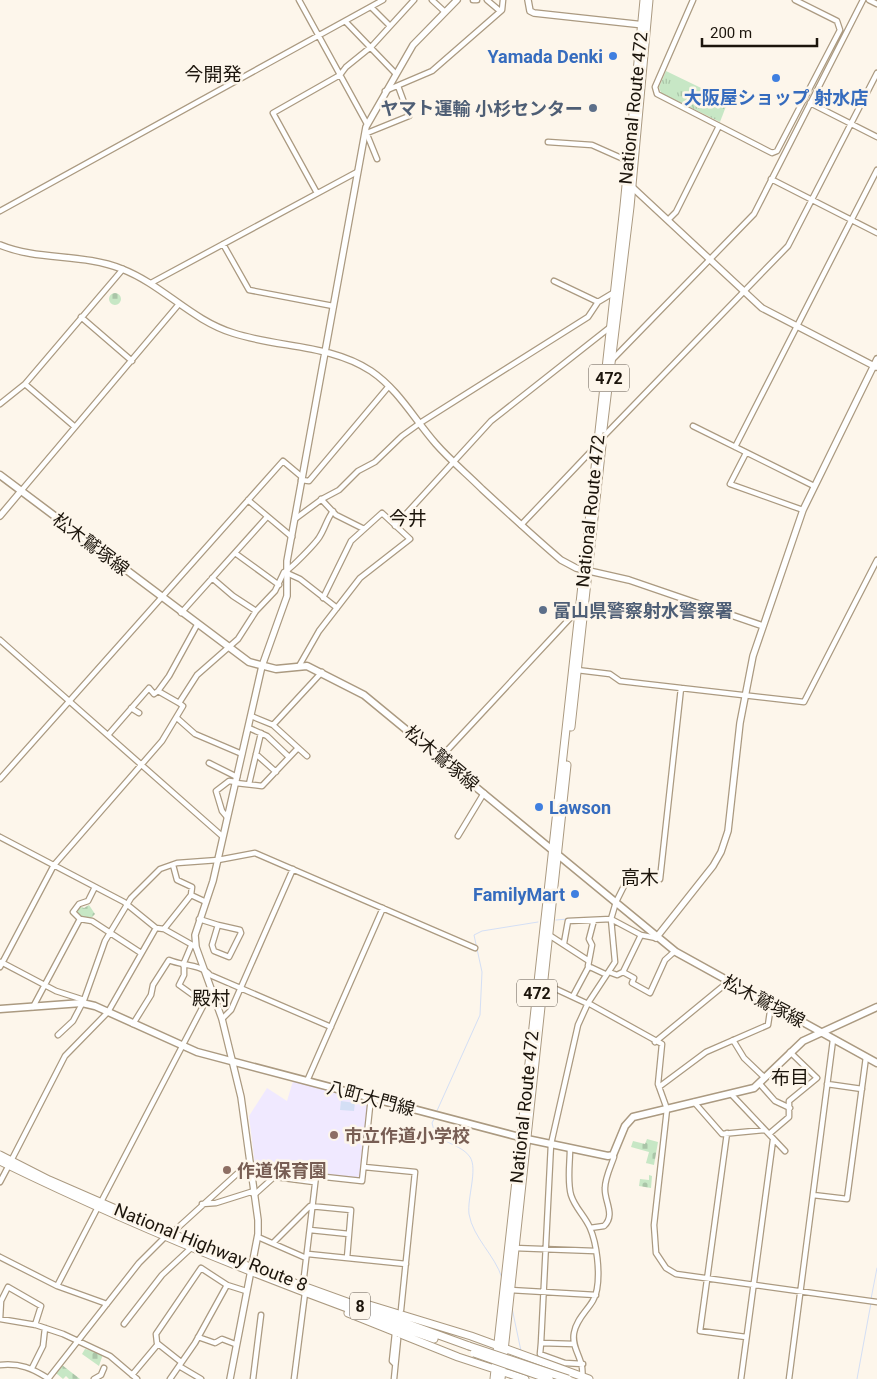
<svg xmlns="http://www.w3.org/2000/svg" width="877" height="1379" font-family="Roboto,'Noto Sans JP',sans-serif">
<defs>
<pattern id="cemetery-stones" width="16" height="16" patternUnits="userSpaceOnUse" patternTransform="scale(1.25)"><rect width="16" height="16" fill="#c7e7c5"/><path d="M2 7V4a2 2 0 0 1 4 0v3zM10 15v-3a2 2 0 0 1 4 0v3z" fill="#aac5a8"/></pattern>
<pattern id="park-tufts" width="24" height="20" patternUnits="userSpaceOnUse" patternTransform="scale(1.25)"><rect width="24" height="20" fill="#c7e7c5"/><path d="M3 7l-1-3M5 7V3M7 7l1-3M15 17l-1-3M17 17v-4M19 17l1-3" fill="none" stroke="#aac5a8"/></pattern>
<pattern id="water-ripples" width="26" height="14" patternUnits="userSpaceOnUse" patternTransform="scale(1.25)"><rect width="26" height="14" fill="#d4dff5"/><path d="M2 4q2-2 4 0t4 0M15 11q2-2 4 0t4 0" fill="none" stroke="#b5bed1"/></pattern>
</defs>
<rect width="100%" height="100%" fill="#fdf6eb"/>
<path fill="#f0e9ff" d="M 293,1081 L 369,1101 L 360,1179 L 314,1173 L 313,1179 L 256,1173 L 249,1116 L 267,1088 L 287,1101 Z"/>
<path fill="url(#cemetery-stones)" d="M109 299a6 6 0 1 1 12 0a6 6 0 1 1-12 0Z
M 89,905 L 95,914 L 89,920 L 74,913 L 79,906 L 84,908 Z
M 647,1139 L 658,1142 L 654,1165 L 646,1163 L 649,1152 L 631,1147 L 633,1141 L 645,1144 Z
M 649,1175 L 652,1176 L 651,1188 L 639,1186 L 640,1179 L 649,1180 Z
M 85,1349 L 103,1354 L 99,1366 L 82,1354 Z
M 62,1365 L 80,1379 L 69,1379 L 66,1376 L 63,1379 L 56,1373 Z"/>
<path fill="url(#park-tufts)" d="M 666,71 L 728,101 L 720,122 L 661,93 L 659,87 Z"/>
<path fill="url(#water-ripples)" d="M 341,1101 L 355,1103 L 354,1111 L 340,1110 Z"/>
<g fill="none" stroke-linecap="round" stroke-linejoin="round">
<path stroke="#d4dff5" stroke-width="1" d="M 556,920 L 568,919
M 436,1113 L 480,1015 L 482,972 L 474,935 L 482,931 L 538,922
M 435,1117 L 432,1123 L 435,1134 C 444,1143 463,1146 470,1157 C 478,1169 467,1198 469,1214 C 473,1238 495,1255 502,1278
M 871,1299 L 877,1268
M 512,1308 L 521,1351
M 857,1379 L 871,1303"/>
<g stroke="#ab9a81" stroke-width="7">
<path id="minor" d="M 299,0 L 367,124
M 432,0 L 445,12
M 473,0 L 477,0
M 487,0 L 500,11
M 693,0 L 655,87 L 657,94 L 772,153 L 777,151 L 840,30 L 837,21 L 795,0
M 869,0 L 877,4
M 371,7 L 390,26
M 345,21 L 396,74
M 385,91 L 432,71 L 502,10 L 503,0
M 810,103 L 877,137
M 366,132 L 377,159
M 367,133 L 409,116 L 398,86
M 548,142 L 592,145 L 628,161
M 771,179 L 877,233
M 317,193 L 273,113 L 340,75 L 346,67 L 372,46 L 414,0
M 0,211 L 383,0
M 668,220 L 676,212 L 719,126
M 223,244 L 249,290 L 333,306
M 554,281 L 598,302
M 151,283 L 357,172
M 81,317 L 132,361
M 612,360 L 754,214 L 863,0
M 25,384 L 75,427
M 0,404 L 25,384 L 123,269
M 693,426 L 814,486
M 603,437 L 788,246 L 877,73
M 735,447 L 877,170
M 746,453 L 730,484 L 803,510
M 301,480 L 309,481 L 389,386
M 21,491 L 179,304
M 321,499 L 336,515 L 364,529
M 248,500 L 292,537
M 295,519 L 322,499 L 339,490 L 358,471 L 375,462 L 402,436 L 420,423 L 588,317 L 598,302 L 613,293
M 521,525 L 596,446
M 395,526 L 491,421 L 609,328
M 235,553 L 279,585
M 289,574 L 300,579 L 337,608
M 212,578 L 233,596 L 256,611
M 181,613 L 267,517
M 0,640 L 222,836
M 299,666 L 319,631 L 360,578 L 410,539 L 382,513 L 351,541 L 323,598
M 577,670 L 610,674 L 620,681 L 804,702 L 877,560
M 158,691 L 169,676 L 197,625
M 131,708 L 139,713
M 251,716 L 273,725 L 307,756
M 177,718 L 195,734 L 242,754
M 273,725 L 322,672
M 249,728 L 267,736 L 289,757
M 108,735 L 149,688 L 154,694 L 158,691 L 179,703
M 256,754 L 276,772
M 441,757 L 573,615 L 579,612
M 209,763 L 237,777
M 0,779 L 283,461 L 302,477
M 236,783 L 262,786 L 298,748
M 249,784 L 261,733
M 227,817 L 222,811 L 216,791 L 229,781 L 236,782
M 458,836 L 484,793
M 0,837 L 124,902 L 156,928 L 164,929 L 196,947
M 173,865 L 177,880 L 192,887 L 191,895
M 80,919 L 92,921 L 141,953
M 199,919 L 218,925 L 212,945 L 214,951 L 229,957 L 241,933 L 240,930 L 218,925
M 164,929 L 191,895 L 206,902
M 549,935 L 589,961 L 588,966 L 605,974
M 564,943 L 568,921 L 611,919 L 641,935 L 656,938
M 589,961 L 592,945 L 589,939 L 594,920
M 1,962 L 56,991 L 84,1000 L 73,1021 L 58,1035
M 183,965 L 191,946
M 184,965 L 184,975 L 179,985 L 204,1003
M 0,967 L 54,865 L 162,741 L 183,706 L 179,703 L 197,675 L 238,639 L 256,611 L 275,591 L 284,572 C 289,571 317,542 320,536 C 325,528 327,519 333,511
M 609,972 L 617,975 L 623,972 L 634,978 L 632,983 L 650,993 L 665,960 L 675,951
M 623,972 L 641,935
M 543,983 L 588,1004
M 573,996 L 589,966
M 84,1000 L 105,941 L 131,898 L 160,869 L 177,863 L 218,860 L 255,853 L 475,948
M 588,1003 L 662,1044 L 658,1084 L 667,1109 L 654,1225 L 656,1253 L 666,1268 L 676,1274 L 877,1302
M 33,1007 L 80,919 L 73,912 L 79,904 L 88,901 L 95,887
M 222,1019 L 231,1010 L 293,869
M 133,1024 L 151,995 L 153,985 L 169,960 C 182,966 201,964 210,975 L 331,1027
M 733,1040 L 744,1058 L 764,1077
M 655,1042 L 728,982
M 307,1081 L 383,908
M 759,1083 L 775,1101 L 790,1108
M 827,1084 L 862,1089
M 659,1087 L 706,1052 L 768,1025 L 771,1005
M 732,1095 L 785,1151
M 694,1102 L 722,1134 L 765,1130
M 727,1133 L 700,1331 L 746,1337
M 769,1134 L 789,1117 L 789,1101 L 817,1078 L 790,1052
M 570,1149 C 570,1163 567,1181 571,1195 C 575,1208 585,1216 590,1228 C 597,1244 600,1272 597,1289 C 595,1306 577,1315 574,1333 C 571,1349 585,1360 582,1377
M 11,1161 L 65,1056 L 108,1012 L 156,928
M 364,1167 L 415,1172 L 401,1310
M 252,1174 L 314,1182
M 0,1182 L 9,1165
M 254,1195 L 274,1177
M 813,1195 L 847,1199 L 866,1057
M 101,1202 L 212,989
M 202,1204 L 216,1203 L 254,1191
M 590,1228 L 604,1226 C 616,1215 604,1201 605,1188 C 605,1178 611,1166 614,1157 L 613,1155
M 310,1230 L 349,1234
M 258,1237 L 306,1258
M 273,1243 L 310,1206 L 351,1210 L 347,1258
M 514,1248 L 595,1251
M 308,1254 L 406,1264
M 0,1257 L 57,1286 L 107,1304
M 303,1285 L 316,1176 L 362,1181 L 371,1097
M 57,1286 L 98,1207
M 510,1290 L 596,1295
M 0,1319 L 36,1325 L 63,1334 L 110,1356 L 137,1379
M 0,1319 L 1,1301 L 8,1287 L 41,1306 L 35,1325
M 124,1324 L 162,1275 L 191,1248
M 198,1337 L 215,1343 L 222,1339 L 235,1344
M 541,1343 L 540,1354 L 565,1363 L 583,1364
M 574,1344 L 541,1343 L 551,1144 L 578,1025 L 588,1003 L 615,962 L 611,919 L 616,902 L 629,876 L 660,879 L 681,688
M 181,1362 L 157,1343 L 156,1334 L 201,1268 L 227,1285
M 395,1364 L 392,1361 L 395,1333
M 0,1365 C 20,1363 32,1368 49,1379
M 179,1366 L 201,1379
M 32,1368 L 43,1346 L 45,1328
M 132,1375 L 158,1344
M 48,1379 L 139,1263 L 165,1237 L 172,1233 L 250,1162
M 94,1379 L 101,1375 L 104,1368
M 170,1379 L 195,1343 L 227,1285 L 246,1291
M 253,1379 L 261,1315
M 294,1379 L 305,1293
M 394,1379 L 398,1339
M 741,1379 L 773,1140
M 789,1379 L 833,1040"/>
</g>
<g stroke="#ab9a81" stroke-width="8">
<path id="tertiary" d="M 528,0 L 530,11 L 534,13 L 644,25
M 631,186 L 762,308 L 876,367
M 0,245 C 39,261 82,253 122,269 C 163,285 191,320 233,333 C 278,348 330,344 371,371 C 399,390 414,419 436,444 C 450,460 467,474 482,489 C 508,513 534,537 561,560 L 576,568 L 629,580 L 763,626
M 0,516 L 21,491
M 656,938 L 713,866 L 721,852 L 728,831 L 740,723 L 753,656 L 803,510 L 877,359
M 230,1379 L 258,1234 L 258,1220 L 241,1097 L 222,1019 L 196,947 L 195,935 L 213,881 L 262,666 L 287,596 L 287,561 L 366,127 L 413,45 L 457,0"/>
</g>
<g stroke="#ab9a81" stroke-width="9">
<path id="secondary" d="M 0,475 L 249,662 L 276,669 L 307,666 L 364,695 L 676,952 L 877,1063
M 0,1009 L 82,1003 L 95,1006 L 197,1052 L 527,1139 L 608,1156 L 613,1155 L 625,1126 L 633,1117 L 754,1088 L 803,1041 L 877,1007"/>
</g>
<g stroke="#ab9a81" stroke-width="9">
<path id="trunk" d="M 603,429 L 630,207 L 649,0
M 571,727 L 602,445
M 0,1155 L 49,1180 L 242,1264 L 469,1346
M 0,1161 C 141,1230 286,1288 434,1339
M 366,1304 L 471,1336 L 589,1379
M 348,1313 L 458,1357 L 525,1379
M 494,1379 L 624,206 L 644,0
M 501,1379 L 567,765"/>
</g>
<use href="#minor" stroke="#fff" stroke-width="4.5"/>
<use href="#tertiary" stroke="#fff" stroke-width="5.5"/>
<use href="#secondary" stroke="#fff" stroke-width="6"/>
<use href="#trunk" stroke="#fff" stroke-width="7"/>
<g stroke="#ab9a81" stroke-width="9" stroke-linecap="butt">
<path id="trunk-bridge" d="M 469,1346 L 568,1379
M 474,1353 L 549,1379"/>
</g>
<use href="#trunk-bridge" stroke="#fff" stroke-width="7"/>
</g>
<g fill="#3f7fe0" stroke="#fdf6eb" stroke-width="2">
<circle cx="613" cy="56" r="5"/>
<circle cx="776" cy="78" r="5"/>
<circle cx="539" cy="807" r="5"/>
<circle cx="575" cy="894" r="5"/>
</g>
<g fill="#5c6f8a" stroke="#fdf6eb" stroke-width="2">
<circle cx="593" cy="108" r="5"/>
<circle cx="543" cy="610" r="5"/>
</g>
<g fill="#8d6e63" stroke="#fdf6eb" stroke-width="2">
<circle cx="334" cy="1135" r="5"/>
<circle cx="227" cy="1170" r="5"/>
</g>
<g text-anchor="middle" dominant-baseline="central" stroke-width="5" stroke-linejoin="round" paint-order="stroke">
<g fill="#fdf6eb" stroke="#60584f" stroke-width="1">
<rect x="589" y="364.5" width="40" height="27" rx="4"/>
<rect x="517" y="979.5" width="40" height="27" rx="4"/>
<rect x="350" y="1292.5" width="20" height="27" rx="4"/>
</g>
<g font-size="16" font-weight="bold" fill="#1c150c">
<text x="609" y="378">472</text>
<text x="537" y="993">472</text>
<text x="360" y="1306">8</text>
</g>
<g font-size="18" font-weight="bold" fill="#366cbe" stroke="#fdf6eb" text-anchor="end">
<text x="603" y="56">Yamada Denki</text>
<text x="776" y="97" text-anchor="middle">大阪屋ショップ 射水店</text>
<text x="549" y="807" text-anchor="start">Lawson</text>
<text x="565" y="894">FamilyMart</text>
</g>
<g font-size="18" font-weight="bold" fill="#4e5e75" stroke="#fdf6eb" text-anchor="end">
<text x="583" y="108">ヤマト運輸 小杉センター</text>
<text x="553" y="610" text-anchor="start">富山県警察射水警察署</text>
</g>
<g font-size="18" fill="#1c150c" stroke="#fdf6eb">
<text transform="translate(633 108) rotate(-84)">National Route 472</text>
<text transform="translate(590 511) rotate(-84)">National Route 472</text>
<text transform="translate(91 544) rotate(37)">松木鷲塚線</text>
<text transform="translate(442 758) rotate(40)">松木鷲塚線</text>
<text transform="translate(764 1001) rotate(28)">松木鷲塚線</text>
<text transform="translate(371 1098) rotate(15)">八町大門線</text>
<text transform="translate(524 1107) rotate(-84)">National Route 472</text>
<text transform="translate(211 1247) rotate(22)">National Highway Route 8</text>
</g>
<g font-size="18" font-weight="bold" fill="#785e54" stroke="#fdf6eb" text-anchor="start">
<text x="344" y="1135">市立作道小学校</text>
<text x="237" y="1170">作道保育園</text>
</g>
<g font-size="19" fill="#1c150c" stroke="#fdf6eb">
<text x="213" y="74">今開発</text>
<text x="408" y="518">今井</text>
<text x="640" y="877">高木</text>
<text x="211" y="998">殿村</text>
<text x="790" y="1077">布目</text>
</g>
</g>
<path d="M702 38v8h115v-8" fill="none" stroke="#1c150c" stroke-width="2.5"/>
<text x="710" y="38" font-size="15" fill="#1c150c" stroke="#fdf6eb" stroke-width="4" paint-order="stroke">200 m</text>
</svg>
